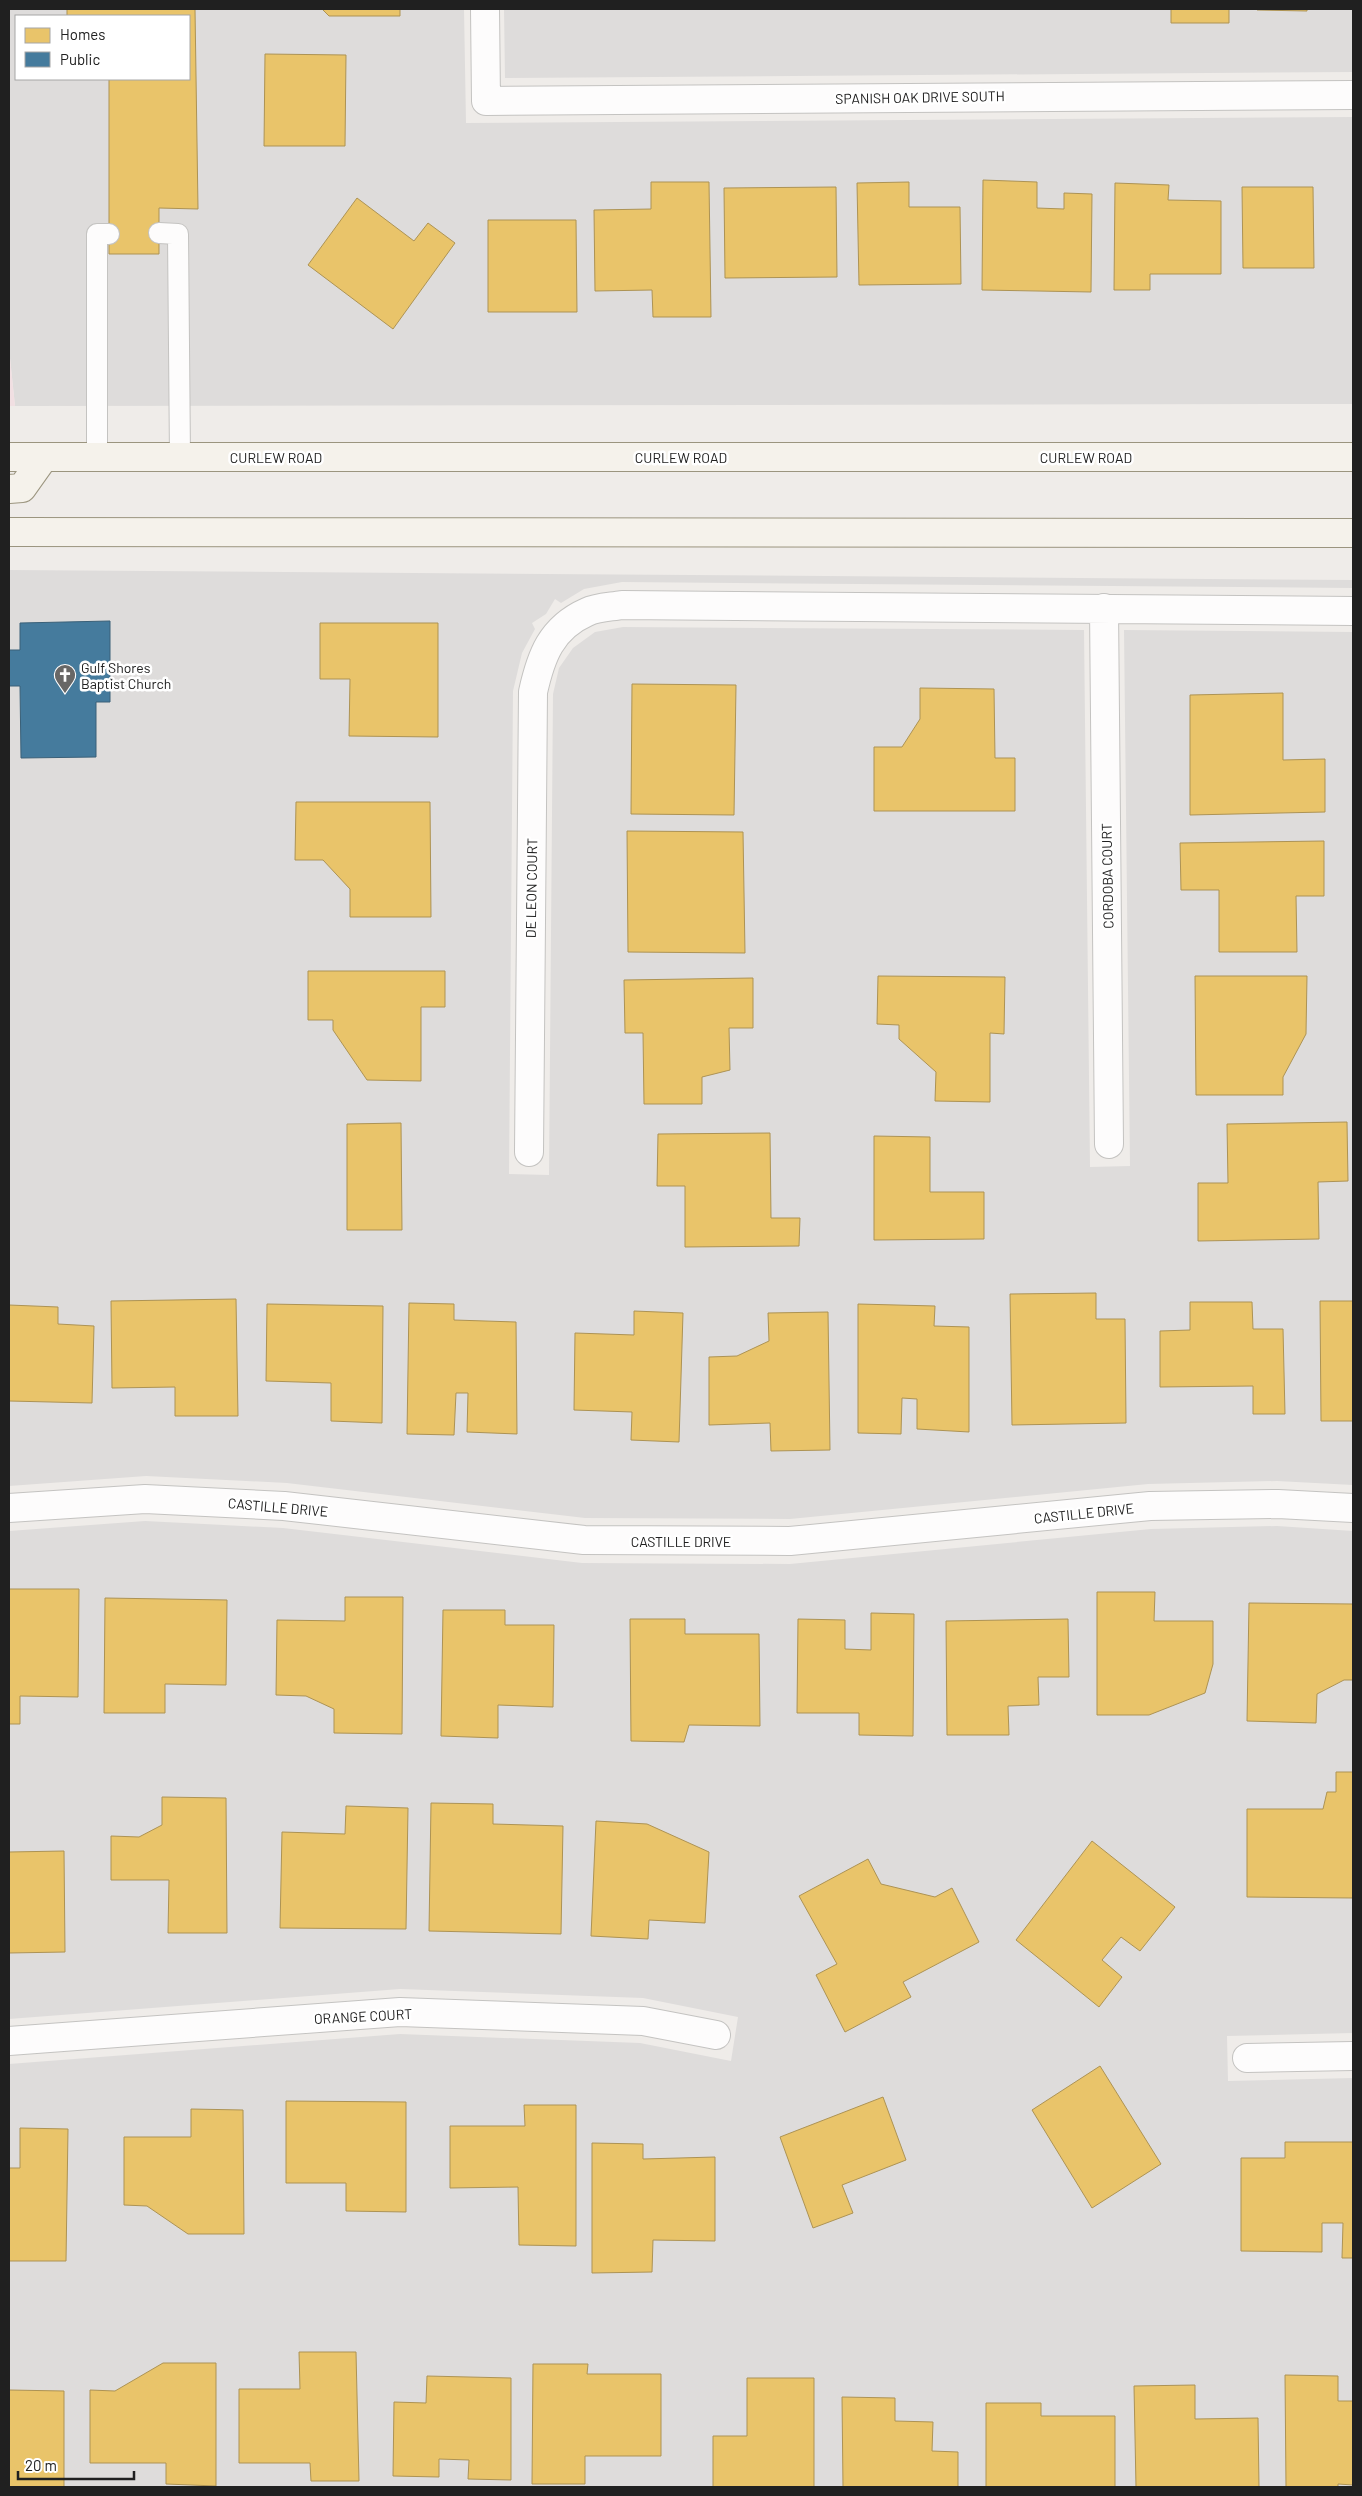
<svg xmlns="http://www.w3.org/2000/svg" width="1362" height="2496" font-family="Barlow,sans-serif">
<rect width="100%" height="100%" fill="#efece9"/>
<path fill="#dedcdb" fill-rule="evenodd" d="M 9,9 L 464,9 L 466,123 L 1353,117 L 1353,404 L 15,406 L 9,349 ZM 16,16 L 189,16 L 189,79 L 16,79 Z
M 504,9 L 1353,9 L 1353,72 L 505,78 Z
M 9,570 L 1353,580 L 1353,588 L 622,582 L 584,589 L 561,603 L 555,599 L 546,614 L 532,623 L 535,629 L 522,653 L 513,691 L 509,1174 L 549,1175 L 553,694 L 559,668 L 573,648 L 595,632 L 623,627 L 1084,630 L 1090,1167 L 1130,1166 L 1124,630 L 1353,632 L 1353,1485 L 1277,1481 L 1148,1484 L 790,1519 L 585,1518 L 287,1483 L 146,1476 L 9,1486 Z
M 145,1521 L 283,1528 L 582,1563 L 790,1564 L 1151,1529 L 1277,1526 L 1353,1531 L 1353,2033 L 1227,2036 L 1228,2081 L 1353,2078 L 1353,2487 L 9,2487 L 9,2064 L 400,2034 L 640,2043 L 731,2061 L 738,2017 L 643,1998 L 400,1989 L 9,2019 L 9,1531 Z"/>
<path fill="#f1dfe2" d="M 9,349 L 15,406 L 9,406 Z"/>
<path fill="#e9c46a" stroke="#ad9354" d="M 67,9 L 195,9 L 198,209 L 159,208 L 159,254 L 109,254 L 109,79 L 189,79 L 189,16 L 67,16 Z
M 322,9 L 400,9 L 400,16 L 329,16 Z
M 1171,9 L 1229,9 L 1229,23 L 1171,23 Z
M 1257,9 L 1307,9 L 1307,11 L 1257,10 Z
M 265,54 L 346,55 L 345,146 L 264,146 Z
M 983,180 L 1037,182 L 1037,208 L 1064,209 L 1064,193 L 1092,194 L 1091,292 L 982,290 Z
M 651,182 L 709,182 L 711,317 L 653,317 L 652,290 L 595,291 L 594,210 L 651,209 Z
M 909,182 L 909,207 L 960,207 L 961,284 L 859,285 L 857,183 Z
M 1115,183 L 1169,185 L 1168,200 L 1221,201 L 1221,274 L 1150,274 L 1150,290 L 1114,290 Z
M 836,187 L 837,277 L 725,278 L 724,188 Z
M 1242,187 L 1313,187 L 1314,268 L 1243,268 Z
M 357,198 L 414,241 L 428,223 L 455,243 L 393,329 L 308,265 Z
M 488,220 L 576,220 L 577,312 L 488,312 Z
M 320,623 L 438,623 L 438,737 L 349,736 L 350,679 L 320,679 Z
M 632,684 L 736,685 L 734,815 L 631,814 Z
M 920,688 L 994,689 L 995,758 L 1015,758 L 1015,811 L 874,811 L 874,747 L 902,747 L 920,719 Z
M 1283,693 L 1283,760 L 1325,759 L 1325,812 L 1190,815 L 1190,695 Z
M 296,802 L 430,802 L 431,917 L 350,917 L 350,889 L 323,860 L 295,860 Z
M 627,831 L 743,832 L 745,953 L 628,952 Z
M 1324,841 L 1324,896 L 1296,896 L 1297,952 L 1219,952 L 1219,890 L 1181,890 L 1180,843 Z
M 308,971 L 445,971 L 445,1007 L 421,1007 L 421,1081 L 367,1080 L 333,1030 L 333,1020 L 308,1020 Z
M 878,976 L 1005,977 L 1004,1034 L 990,1033 L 990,1102 L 935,1101 L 936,1072 L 899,1039 L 899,1025 L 877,1024 Z
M 1195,976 L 1307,976 L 1306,1034 L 1283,1077 L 1283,1095 L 1196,1095 Z
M 753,978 L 753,1028 L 729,1028 L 730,1070 L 702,1077 L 702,1104 L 644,1104 L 643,1033 L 625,1033 L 624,980 Z
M 1347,1122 L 1348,1181 L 1318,1182 L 1319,1239 L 1198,1241 L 1198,1183 L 1228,1183 L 1227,1124 Z
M 401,1123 L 402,1230 L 347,1230 L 347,1124 Z
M 770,1133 L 771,1218 L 800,1218 L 799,1246 L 685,1247 L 685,1186 L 657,1186 L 658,1134 Z
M 874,1136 L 930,1137 L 930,1192 L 984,1192 L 984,1239 L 874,1240 Z
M 1096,1293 L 1096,1319 L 1125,1319 L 1126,1423 L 1012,1425 L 1010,1294 Z
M 236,1299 L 238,1416 L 175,1416 L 175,1387 L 112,1388 L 111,1301 Z
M 1320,1301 L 1353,1301 L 1353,1421 L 1321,1421 Z
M 1190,1302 L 1252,1302 L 1253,1329 L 1283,1329 L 1285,1414 L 1253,1414 L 1253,1386 L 1160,1387 L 1160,1331 L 1190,1330 Z
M 409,1303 L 454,1304 L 454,1320 L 516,1322 L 517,1434 L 467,1432 L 468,1393 L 456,1393 L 454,1435 L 407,1434 Z
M 267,1304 L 383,1306 L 382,1423 L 331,1421 L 331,1383 L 266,1381 Z
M 858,1304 L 935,1306 L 934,1326 L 969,1327 L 969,1432 L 917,1429 L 917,1399 L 902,1398 L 901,1434 L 858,1433 Z
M 9,1305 L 58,1307 L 58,1324 L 94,1326 L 92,1403 L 9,1401 Z
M 634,1311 L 683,1313 L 679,1442 L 631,1440 L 632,1412 L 574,1410 L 575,1333 L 634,1335 Z
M 828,1312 L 830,1450 L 771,1451 L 770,1423 L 709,1425 L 709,1357 L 737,1356 L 769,1341 L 768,1313 Z
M 9,1589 L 79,1589 L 78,1697 L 20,1696 L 20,1724 L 9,1724 Z
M 1097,1592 L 1155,1592 L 1154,1621 L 1213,1621 L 1213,1664 L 1205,1693 L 1149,1715 L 1097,1715 Z
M 345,1597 L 403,1597 L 402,1734 L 334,1733 L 334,1709 L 306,1696 L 276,1695 L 277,1620 L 345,1621 Z
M 105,1598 L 227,1600 L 226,1685 L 165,1684 L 165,1713 L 104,1713 Z
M 1249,1603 L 1353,1604 L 1353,1680 L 1344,1680 L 1317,1694 L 1316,1723 L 1247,1721 Z
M 443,1610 L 505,1610 L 505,1625 L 554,1625 L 553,1707 L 498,1705 L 498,1738 L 441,1736 Z
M 871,1613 L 914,1614 L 913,1736 L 859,1735 L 859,1713 L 797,1713 L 798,1619 L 845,1620 L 845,1649 L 871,1650 Z
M 630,1619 L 685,1619 L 685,1634 L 759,1634 L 760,1726 L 689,1725 L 684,1742 L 631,1741 Z
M 1068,1619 L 1069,1677 L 1038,1677 L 1039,1705 L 1008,1706 L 1009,1735 L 947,1735 L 946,1621 Z
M 1336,1772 L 1353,1772 L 1353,1898 L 1247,1897 L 1247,1809 L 1323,1809 L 1327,1792 L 1336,1792 Z
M 162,1797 L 226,1798 L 227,1933 L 168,1933 L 169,1880 L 111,1880 L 111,1836 L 139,1837 L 162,1825 Z
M 431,1803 L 493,1804 L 493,1824 L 563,1826 L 561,1934 L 429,1931 Z
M 346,1806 L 408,1808 L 406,1929 L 280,1928 L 282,1832 L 345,1834 Z
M 596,1821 L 647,1824 L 709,1852 L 705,1923 L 649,1920 L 648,1939 L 591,1936 Z
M 1092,1841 L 1175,1907 L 1140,1951 L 1121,1937 L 1102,1960 L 1122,1977 L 1099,2007 L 1016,1940 Z
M 64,1851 L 65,1952 L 9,1953 L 9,1852 Z
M 868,1859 L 881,1884 L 935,1897 L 952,1888 L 979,1942 L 903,1982 L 911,1997 L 845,2032 L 816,1975 L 837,1964 L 799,1896 Z
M 1100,2066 L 1161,2164 L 1092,2208 L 1032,2110 Z
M 883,2097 L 906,2160 L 842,2185 L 853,2213 L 813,2228 L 780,2137 Z
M 286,2101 L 406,2102 L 406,2212 L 346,2211 L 346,2183 L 286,2183 Z
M 524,2105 L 576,2105 L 576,2246 L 519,2245 L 518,2187 L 450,2188 L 450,2126 L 525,2126 Z
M 191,2109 L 243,2110 L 244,2234 L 188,2234 L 147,2206 L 124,2205 L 124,2137 L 191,2137 Z
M 20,2128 L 68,2129 L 66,2261 L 9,2261 L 9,2168 L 20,2168 Z
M 1285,2142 L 1353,2142 L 1353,2258 L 1342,2258 L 1343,2223 L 1322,2223 L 1322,2252 L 1241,2251 L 1241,2158 L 1285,2158 Z
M 592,2143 L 643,2144 L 643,2159 L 715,2157 L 715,2241 L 653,2240 L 652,2272 L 592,2273 Z
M 299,2352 L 356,2352 L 359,2481 L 311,2481 L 310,2463 L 239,2463 L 239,2389 L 300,2389 Z
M 163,2363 L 216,2363 L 216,2486 L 166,2484 L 166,2463 L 90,2463 L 90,2390 L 115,2391 Z
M 533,2364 L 588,2364 L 587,2374 L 661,2374 L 661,2456 L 585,2456 L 585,2484 L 532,2484 Z
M 1285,2375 L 1338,2376 L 1338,2401 L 1353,2401 L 1353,2485 L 1338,2484 L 1338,2487 L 1286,2487 Z
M 427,2376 L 511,2378 L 511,2480 L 468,2479 L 469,2460 L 439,2459 L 439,2477 L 393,2476 L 394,2402 L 426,2403 Z
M 747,2378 L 814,2378 L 814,2487 L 713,2487 L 713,2436 L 747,2436 Z
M 1195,2385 L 1195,2419 L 1258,2418 L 1259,2487 L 1136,2487 L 1134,2386 Z
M 9,2390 L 64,2391 L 64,2487 L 9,2487 Z
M 842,2397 L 895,2398 L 895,2421 L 933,2422 L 932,2451 L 958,2452 L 958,2487 L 843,2487 Z
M 986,2403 L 1041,2403 L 1041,2416 L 1115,2416 L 1115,2487 L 986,2487 Z"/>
<path fill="#457b9d" stroke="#3a6078" d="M 110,621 L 110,702 L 96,702 L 96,757 L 21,758 L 20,686 L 9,686 L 9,650 L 20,650 L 20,623 Z"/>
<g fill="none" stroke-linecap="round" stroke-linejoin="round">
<g stroke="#c4c3c1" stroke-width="22">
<path id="service" d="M 159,233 L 178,234 L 180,457
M 97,457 L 97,234 L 109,234"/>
</g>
<g stroke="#c4c3c1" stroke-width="30">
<path id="minor" d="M 485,9 L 486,101 L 1353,95
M 1104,608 L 1109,1144
M 529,1152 L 533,692 C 541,656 551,628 587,612 C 597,607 611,607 622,605 L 1353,611
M 9,1508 L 145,1499 L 284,1506 L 584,1540 L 790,1541 L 1150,1506 L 1278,1504 L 1353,1508
M 9,2041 L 400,2012 L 643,2021 L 716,2035
M 1247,2058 L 1353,2056"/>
</g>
<g stroke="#9b957f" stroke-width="30">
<path id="secondary" d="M 9,457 L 1353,457
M 9,489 L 22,488 L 44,457
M 9,532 L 1353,533"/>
</g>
<use href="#service" stroke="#fdfcfc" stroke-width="20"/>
<use href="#minor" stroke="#fdfcfc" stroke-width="28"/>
<use href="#secondary" stroke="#f5f2eb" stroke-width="28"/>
</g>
<defs>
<g id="church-pin" transform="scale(1.125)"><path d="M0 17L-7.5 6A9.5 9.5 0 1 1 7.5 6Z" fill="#686766" stroke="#fff"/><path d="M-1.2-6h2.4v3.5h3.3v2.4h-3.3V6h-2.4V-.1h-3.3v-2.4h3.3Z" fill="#fff"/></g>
</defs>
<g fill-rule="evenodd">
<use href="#church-pin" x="65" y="675"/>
</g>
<g text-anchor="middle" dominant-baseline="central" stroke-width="5" stroke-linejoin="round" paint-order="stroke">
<g font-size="14" fill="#202020" stroke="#fff">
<text transform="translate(920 97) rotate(-1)">SPANISH OAK DRIVE SOUTH</text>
<text x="276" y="457">CURLEW ROAD</text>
<text x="681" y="457">CURLEW ROAD</text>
<text x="1086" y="457">CURLEW ROAD</text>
<text transform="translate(1107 876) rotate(-91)">CORDOBA COURT</text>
<text transform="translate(531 888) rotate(-89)">DE LEON COURT</text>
<text transform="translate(278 1507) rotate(5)">CASTILLE DRIVE</text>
<text transform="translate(1084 1513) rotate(-6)">CASTILLE DRIVE</text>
<text x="681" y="1541">CASTILLE DRIVE</text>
<text transform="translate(363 2016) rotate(-3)">ORANGE COURT</text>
</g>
<g font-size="14" fill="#202020" stroke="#fff" text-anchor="start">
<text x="81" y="667">Gulf Shores<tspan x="81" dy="16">Baptist Church</tspan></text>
</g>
</g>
<rect width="1362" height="2496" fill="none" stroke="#202020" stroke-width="20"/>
<rect x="15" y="15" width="175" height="65" fill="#ffffff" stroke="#a6a6a6"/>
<rect x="25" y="28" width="25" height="15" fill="#e9c46a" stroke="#a6a6a6"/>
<text x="60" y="40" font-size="15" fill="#202020">Homes</text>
<rect x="25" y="52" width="25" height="15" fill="#457b9d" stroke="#a6a6a6"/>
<text x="60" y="65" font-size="15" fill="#202020">Public</text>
<path d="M18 2471v8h116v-8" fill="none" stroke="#202020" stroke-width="2.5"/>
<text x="25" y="2471" font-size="15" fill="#202020" stroke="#ffffff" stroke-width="4" paint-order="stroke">20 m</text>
</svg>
